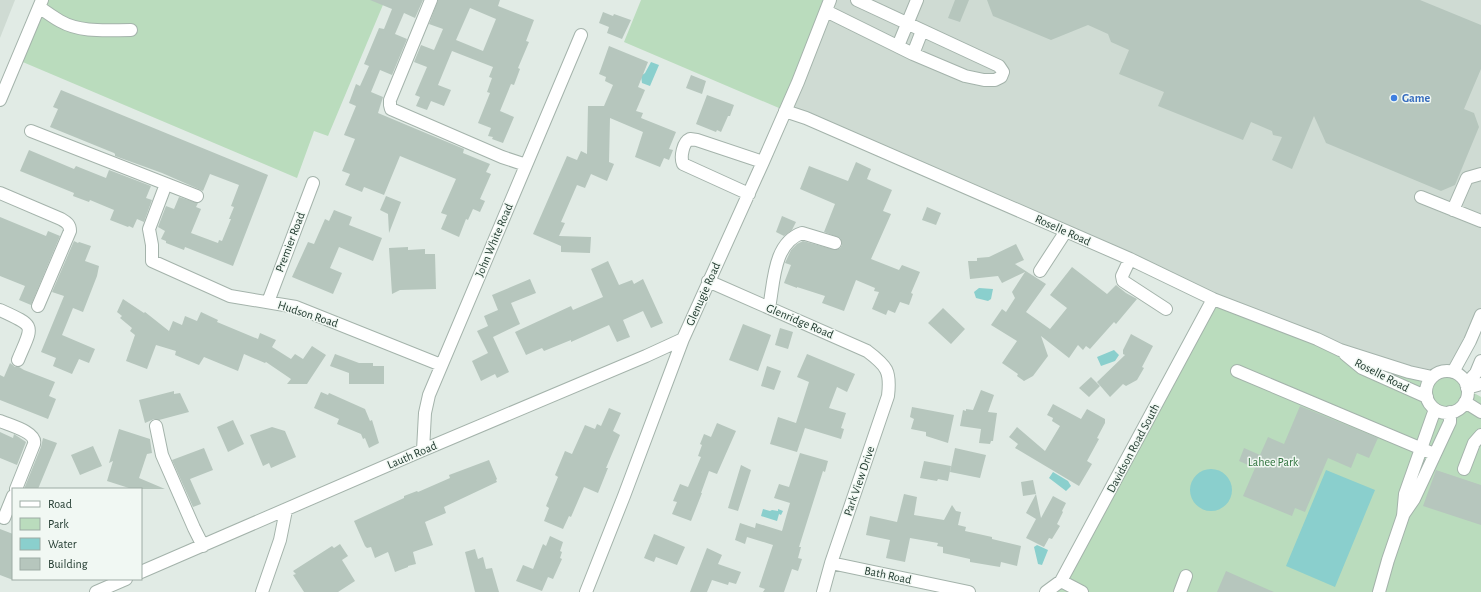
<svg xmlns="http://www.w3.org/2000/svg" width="1481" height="592" font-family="'Alegreya Sans',sans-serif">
<rect width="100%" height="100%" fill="#e1ebe5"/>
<path fill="#cfdbd3" d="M 0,0 L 15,0 L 0,38 Z
M 830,0 L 1481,0 L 1481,312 L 1453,371 L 1427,384 L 1213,298 L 786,111 Z"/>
<path fill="#badcbd" d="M 42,0 L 385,0 L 328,136 L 314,131 L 297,178 L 18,60 Z
M 641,0 L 830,0 L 786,111 L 624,42 Z
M 1213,298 L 1427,384 C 1434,371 1454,364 1464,380 C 1466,382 1466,386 1468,389 C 1470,392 1477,394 1481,397 L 1481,592 L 1045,592 L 1060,581 Z"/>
<path fill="#8acfcd" d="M 651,62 L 659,65 L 650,86 L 642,83 L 641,76 L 645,73 Z
M 979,288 L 993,289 L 991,299 L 988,301 L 976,298 L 974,292 Z
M 1114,350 L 1119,355 L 1115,361 L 1101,366 L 1097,357 Z
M1190 490a21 21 0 1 1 42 0a21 21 0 1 1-42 0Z
M 1326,470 L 1375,490 L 1335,587 L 1286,566 Z
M 1053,472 L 1068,481 L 1071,486 L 1066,491 L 1049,478 Z
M 763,509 L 770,511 L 772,510 L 778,511 L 778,509 L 783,511 L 781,515 L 779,514 L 777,521 L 761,516 Z
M 1037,545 L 1048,550 L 1042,565 L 1038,564 L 1034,547 Z"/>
<path fill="#b6c6bd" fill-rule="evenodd" d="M 370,0 L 423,0 L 415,18 L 404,13 L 395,34 L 407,39 L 392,75 L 380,70 L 371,92 L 383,97 L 378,113 L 464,149 L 463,153 L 490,164 L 486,172 L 491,174 L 480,199 L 485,201 L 480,212 L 473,209 L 468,220 L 466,219 L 459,237 L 441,229 L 447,215 L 441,213 L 456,179 L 400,156 L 384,195 L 364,187 L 362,192 L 345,185 L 350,174 L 342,171 L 355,139 L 344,135 L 356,106 L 349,103 L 356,84 L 360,86 L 369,66 L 364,64 L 379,28 L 384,29 L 392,9 Z
M 438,0 L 500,0 L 498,6 L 534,20 L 526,41 L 529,42 L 518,68 L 520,69 L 514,85 L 511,84 L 500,111 L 514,117 L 503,143 L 492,139 L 493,137 L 488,136 L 491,128 L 478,123 L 490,93 L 487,92 L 492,78 L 489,77 L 493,67 L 452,51 L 438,85 L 451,90 L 444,106 L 431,101 L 427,110 L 416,106 L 420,97 L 415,95 L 427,67 L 414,62 L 421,45 L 434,50 L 443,29 L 429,24 ZM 470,8 L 496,19 L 483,51 L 456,40 Z
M 955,0 L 969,0 L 960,22 L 948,18 Z
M 987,0 L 1420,0 L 1481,25 L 1481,69 L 1464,109 L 1474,113 L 1479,127 L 1455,185 L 1441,191 L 1326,143 L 1314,116 L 1292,169 L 1272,160 L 1282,137 L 1273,135 L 1272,131 L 1251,122 L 1243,140 L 1158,106 L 1164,92 L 1119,74 L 1129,50 L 1111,42 L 1108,34 L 1088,25 L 1051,40 L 993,16 Z
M 603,12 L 613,16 L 614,14 L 631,20 L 622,39 L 607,33 L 609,27 L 599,23 Z
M 609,46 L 648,62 L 638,87 L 645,90 L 636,111 L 643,113 L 641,118 L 676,132 L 669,149 L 673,150 L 669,160 L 664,158 L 660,167 L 635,157 L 643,132 L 610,118 L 609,162 L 614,164 L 607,181 L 591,174 L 585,188 L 577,185 L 561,222 L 565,223 L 559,236 L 591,237 L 590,253 L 561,252 L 561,246 L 533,234 L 567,156 L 577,160 L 581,151 L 587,154 L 588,106 L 604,106 L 613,85 L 605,81 L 606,77 L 599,74 Z
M 691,75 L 706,81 L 702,94 L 686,88 Z
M 61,90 L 268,175 L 233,266 L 185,247 L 184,250 L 166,243 L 166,241 L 161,239 L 165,231 L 158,227 L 166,206 L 174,209 L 179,197 L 198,203 L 196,207 L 201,209 L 191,233 L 218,243 L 219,240 L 222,241 L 231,219 L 229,219 L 234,207 L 231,206 L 239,185 L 210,174 L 203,191 L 162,173 L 115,156 L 115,154 L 114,153 L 50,127 L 58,109 L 53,107 Z
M 707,95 L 734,105 L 730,116 L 728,116 L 721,132 L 717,130 L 716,132 L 696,124 Z
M 29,150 L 74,169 L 76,166 L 106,178 L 109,170 L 151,186 L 146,198 L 152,200 L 144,222 L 137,219 L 133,228 L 129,226 L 128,227 L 110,220 L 114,210 L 90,200 L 89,202 L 73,196 L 74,193 L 20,171 Z
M 856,162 L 871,169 L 867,179 L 892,190 L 883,211 L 891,214 L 871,259 L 899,270 L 902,265 L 920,272 L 911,293 L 913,294 L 909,305 L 900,302 L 895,313 L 888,310 L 886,315 L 872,309 L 879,292 L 874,291 L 875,288 L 856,280 L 844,311 L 822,303 L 825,296 L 797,287 L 797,288 L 784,283 L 791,265 L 785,263 L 791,250 L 797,244 L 803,241 L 836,250 L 840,248 L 842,245 L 840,238 L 824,232 L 835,204 L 800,189 L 809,166 L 848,181 Z
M 386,196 L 401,202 L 389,233 L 388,214 L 380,210 Z
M 927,207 L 941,213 L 936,225 L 922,220 Z
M 334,210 L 352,217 L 349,225 L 382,238 L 373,261 L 339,247 L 330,268 L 342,273 L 333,294 L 292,277 L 308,242 L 314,244 L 325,219 L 329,221 Z
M 782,216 L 796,222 L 792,230 L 784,236 L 776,232 Z
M 0,217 L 46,236 L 48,231 L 60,236 L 31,305 L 19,300 L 25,286 L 0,276 Z
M 74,241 L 78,243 L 79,242 L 91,246 L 85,261 L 99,266 L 97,276 L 83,312 L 73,308 L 62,335 L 95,349 L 89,363 L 79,359 L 72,374 L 53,366 L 56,358 L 41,352 L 64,296 L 52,292 Z
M 1016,244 L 1024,260 L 1015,264 L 1046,284 L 1026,312 L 1050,329 L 1067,308 L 1050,295 L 1072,267 L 1107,294 L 1116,285 L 1126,293 L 1137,299 L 1116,324 L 1114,322 L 1090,349 L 1086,346 L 1083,350 L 1078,345 L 1069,358 L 1041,336 L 1048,356 L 1033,376 L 1024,381 L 1017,376 L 1018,374 L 1002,363 L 1017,341 L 991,325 L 1002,309 L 1006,312 L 1015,298 L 1012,292 L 1025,272 L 1002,283 L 998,276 L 970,279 L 968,261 L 977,261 L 977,258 L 989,257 Z
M 408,247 L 408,250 L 425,249 L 425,254 L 435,254 L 436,289 L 400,290 L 392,294 L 389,248 Z
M 608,261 L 619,285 L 632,280 L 634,284 L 643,279 L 663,323 L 651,328 L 643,311 L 623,320 L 630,337 L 617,342 L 609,325 L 571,342 L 571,340 L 544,351 L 542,348 L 526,355 L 515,332 L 571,306 L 573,310 L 603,297 L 591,269 Z
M 530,279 L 536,293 L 511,303 L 520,324 L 493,337 L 509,372 L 497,378 L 495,374 L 481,381 L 472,361 L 488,353 L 477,331 L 488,326 L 484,316 L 498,310 L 492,295 Z
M 123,299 L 144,313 L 145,312 L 169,331 L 173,321 L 182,325 L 185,316 L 197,321 L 201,312 L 218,320 L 217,322 L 258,339 L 260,333 L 276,340 L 272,347 L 291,359 L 295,354 L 303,359 L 312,346 L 326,355 L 307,384 L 287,384 L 291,379 L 266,362 L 265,363 L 244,354 L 238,371 L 204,357 L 199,365 L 175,355 L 176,351 L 156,345 L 147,369 L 126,361 L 135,335 L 130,331 L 132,328 L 120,318 L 122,316 L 117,312 Z
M 943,308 L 965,329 L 951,344 L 928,323 Z
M 743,324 L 771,335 L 758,371 L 729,360 Z
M 780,328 L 793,332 L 788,349 L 775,345 Z
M 1131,334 L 1153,346 L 1142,367 L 1144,368 L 1137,380 L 1126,386 L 1123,384 L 1110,397 L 1097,382 L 1125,355 L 1123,354 L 1123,350 Z
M 335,354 L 359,363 L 373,363 L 373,366 L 384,366 L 384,384 L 349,384 L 349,373 L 330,366 Z
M 807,354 L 855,374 L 847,392 L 837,387 L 829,408 L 846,413 L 841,428 L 844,429 L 841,439 L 805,428 L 797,452 L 770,444 L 778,417 L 796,423 L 809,382 L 797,377 Z
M 10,363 L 15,367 L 19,367 L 24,370 L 55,382 L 49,396 L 56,399 L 48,419 L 0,400 L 0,375 L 4,377 Z
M 767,366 L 781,371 L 774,390 L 761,386 Z
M 1091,377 L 1100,386 L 1089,397 L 1079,388 Z
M 981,390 L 994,395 L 988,412 L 997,413 L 993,441 L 991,441 L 990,444 L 979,443 L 981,429 L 960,426 L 963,410 L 966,411 L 966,409 L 973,410 Z
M 174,391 L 174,394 L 180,393 L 189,412 L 159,420 L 154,419 L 145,423 L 139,400 Z
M 321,392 L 328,395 L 329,393 L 365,409 L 370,421 L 372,420 L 379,443 L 369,448 L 365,438 L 363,439 L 361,434 L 337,424 L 339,419 L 314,408 Z
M 1053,404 L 1081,419 L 1087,409 L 1105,419 L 1105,423 L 1097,438 L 1099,439 L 1087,461 L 1092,464 L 1079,486 L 1015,448 L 1018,444 L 1009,437 L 1017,427 L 1045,451 L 1060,426 L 1052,421 L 1053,418 L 1047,415 Z
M 1300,406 L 1378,438 L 1369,458 L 1357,453 L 1351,468 L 1328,458 L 1305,512 L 1295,508 L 1292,516 L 1243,496 L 1255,468 L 1239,461 L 1244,448 L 1260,455 L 1268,437 L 1284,444 Z
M 912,407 L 954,415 L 948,443 L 926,436 L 926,432 L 911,429 L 914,419 L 910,417 Z
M 609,408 L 621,413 L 613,431 L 620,435 L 606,468 L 608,468 L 598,493 L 584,487 L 571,517 L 569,516 L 563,529 L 544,521 L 549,508 L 546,506 L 558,477 L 555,475 L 565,451 L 572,454 L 585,425 L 595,429 L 597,424 L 601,426 Z
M 233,420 L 244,444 L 228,452 L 217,427 Z
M 717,423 L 736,431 L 717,474 L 709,471 L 701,493 L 702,493 L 691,521 L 672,514 L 677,502 L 673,501 L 680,484 L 688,487 L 701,457 L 698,456 L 702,445 L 700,444 L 704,434 L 711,437 Z
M 272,427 L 285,431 L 296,457 L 271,468 L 269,463 L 263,466 L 250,435 Z
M 119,429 L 150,439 L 152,453 L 147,454 L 139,478 L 165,489 L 132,489 L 107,481 L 113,461 L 109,463 Z
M 0,432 L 13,438 L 14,434 L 26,442 L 17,465 L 0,458 Z
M 43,438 L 57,443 L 38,489 L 24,489 L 41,447 Z
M 93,446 L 102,466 L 80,475 L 71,455 Z
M 204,448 L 213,470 L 190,479 L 201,504 L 193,507 L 172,460 Z
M 955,448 L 986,455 L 980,478 L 950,472 Z
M 800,453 L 828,461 L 825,472 L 823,471 L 799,547 L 801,547 L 798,558 L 802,559 L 798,571 L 792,569 L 784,592 L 763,592 L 765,589 L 759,587 L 773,545 L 747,537 L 745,544 L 735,540 L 740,523 L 755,528 L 756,523 L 782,531 L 790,503 L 774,498 L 779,484 L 789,487 Z
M 489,460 L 497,479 L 496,480 L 497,482 L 444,507 L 446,513 L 425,522 L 433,545 L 413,552 L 416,564 L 408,566 L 408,567 L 395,572 L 388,552 L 375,558 L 371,547 L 367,548 L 365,546 L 354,521 L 404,498 L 404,496 L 417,491 L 418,492 L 450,478 L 449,475 Z
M 924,461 L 951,466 L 948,481 L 938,479 L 937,481 L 920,478 Z
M 741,465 L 751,470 L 738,511 L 728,508 Z
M 1436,470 L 1481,485 L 1481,525 L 1423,506 Z
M 1033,480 L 1036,494 L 1023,496 L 1021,482 Z
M 904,494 L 917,497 L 914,515 L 944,520 L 952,505 L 956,511 L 961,512 L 958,525 L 966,527 L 965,531 L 992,537 L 992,539 L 1021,546 L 1017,566 L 1001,562 L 1000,567 L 970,562 L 970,559 L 943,553 L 943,547 L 937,546 L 938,543 L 910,538 L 905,562 L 886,558 L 890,540 L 866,535 L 870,516 L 897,522 Z
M 1036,494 L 1041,518 L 1053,496 L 1066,503 L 1062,511 L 1063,512 L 1057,524 L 1060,526 L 1052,539 L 1049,538 L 1044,547 L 1026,538 L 1036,519 L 1026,513 Z
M 0,529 L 13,534 L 13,580 L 0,575 Z
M 654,534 L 685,547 L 677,565 L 656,557 L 654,562 L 644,558 Z
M 550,536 L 563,542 L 560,551 L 562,552 L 560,558 L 562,559 L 553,579 L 548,577 L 542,591 L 516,581 L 523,565 L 533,569 L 543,544 L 546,546 Z
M 340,544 L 348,556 L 342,560 L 355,581 L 338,592 L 304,592 L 293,575 L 296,574 L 293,571 L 332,546 L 334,548 Z
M 707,548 L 722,555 L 718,564 L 741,572 L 736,584 L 729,582 L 728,585 L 712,580 L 707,592 L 690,592 Z
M 475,549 L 478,559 L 483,557 L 486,569 L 492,568 L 499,592 L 475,592 L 465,552 Z
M 1226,571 L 1274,592 L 1217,592 Z"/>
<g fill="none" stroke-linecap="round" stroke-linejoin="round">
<g stroke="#a4b3ab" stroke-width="14">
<path id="minor" d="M 431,0 L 390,100 L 390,105 L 391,109 L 502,157 L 526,165
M 39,7 C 46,12 53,17 60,21 C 81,33 107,30 131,30
M 826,11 L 913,54 L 965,76 L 984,80 L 995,80 L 1001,77 L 1003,72 L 999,66 L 857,0
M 898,46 L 917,0
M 913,54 L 922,31
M 0,100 L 42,0
M 785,111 L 806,118 L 1130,259 L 1213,299 L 1317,339 L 1340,350 L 1409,372 L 1432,377
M 31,131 L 197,196
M 166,184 L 149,229 L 152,245 L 152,261 L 230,296 L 296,307 L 441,365
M 0,193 L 61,219 C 66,222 70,224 70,231 L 38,306
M 749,194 L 683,164 C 680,157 683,142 690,139 L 697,140 L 763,162
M 1421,197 L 1481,221
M 1453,210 L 1467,178 L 1481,174
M 1130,259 L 1122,276 L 1123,281 L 1166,309
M 1040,271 L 1066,231
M 708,281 L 867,351 C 887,366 891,371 888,396 L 831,563 L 823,592
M 268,302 L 313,183
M 769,308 C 774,283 773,243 802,233 L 835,243
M 0,310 C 37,327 33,324 18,360
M 1345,354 L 1362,368 L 1427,397
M 1237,371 L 1434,454
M1426 392a21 21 0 1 1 42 0a21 21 0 1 1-42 0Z
M 1453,372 L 1470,341 L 1481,315
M 1466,384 L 1476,373 L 1481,361
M 1467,388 L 1481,384
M 1465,402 L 1481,412
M 0,421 C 9,425 37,432 34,444 L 16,489
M 156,426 L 162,455 L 194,528 L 203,546
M 423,450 L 425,413 L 429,395 L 581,35
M 1464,469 L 1474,443 L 1481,435
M 1403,515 L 1414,499 L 1450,422 L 1450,412
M 4,518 L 13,496
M 831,563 L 969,592
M 141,572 L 423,450 L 646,356 L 683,339
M 1061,581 L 1082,592
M 96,592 L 126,579
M 262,592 L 280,540 L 286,510
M 586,592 L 624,496 L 683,339 L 763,162 L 798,82 L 830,0
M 1046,592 L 1061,581 L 1213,299
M 1180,592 L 1186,576
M 1379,592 L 1388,560 L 1403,516 L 1405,494 L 1435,409"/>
</g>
<use href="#minor" stroke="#fff" stroke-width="12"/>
</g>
<circle fill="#3f7fe0" stroke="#f1f8f3" stroke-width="1.5" cx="1394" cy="98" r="4"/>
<g text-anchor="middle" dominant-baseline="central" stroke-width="3" stroke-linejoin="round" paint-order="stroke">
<g font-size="12" font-weight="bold" fill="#366cbe" stroke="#f1f8f3" text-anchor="start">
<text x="1402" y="98">Game</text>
</g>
<g font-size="12" fill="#223b30" stroke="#f1f8f3">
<text transform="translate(1063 230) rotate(24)">Roselle Road</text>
<text transform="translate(494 240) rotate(-67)">John White Road</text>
<text transform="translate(290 242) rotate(-69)">Premier Road</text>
<text transform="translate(703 294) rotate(-66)">Glenugie Road</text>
<text transform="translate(308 314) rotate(18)">Hudson Road</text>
<text transform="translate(800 321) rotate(23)">Glenridge Road</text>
<text transform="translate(1382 375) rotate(27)">Roselle Road</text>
<text transform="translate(1133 448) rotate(-62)">Davidson Road South</text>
<text transform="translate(412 455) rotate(-23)">Lauth Road</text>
<text transform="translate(859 481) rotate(-71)">Park View Drive</text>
<text transform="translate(888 575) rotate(12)">Bath Road</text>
</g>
<g font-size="12" fill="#2d713b" stroke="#f1f8f3">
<text x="1273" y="462">Lahee Park</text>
</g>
</g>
<rect x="12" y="488" width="130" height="92" fill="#f1f8f3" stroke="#9eaca5"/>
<rect x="20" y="501" width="20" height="6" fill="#ffffff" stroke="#9eaca5"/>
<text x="48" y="508" font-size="12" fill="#223b30">Road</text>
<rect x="20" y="518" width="20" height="12" fill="#badcbd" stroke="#9eaca5"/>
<text x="48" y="528" font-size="12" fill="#223b30">Park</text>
<rect x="20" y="538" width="20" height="12" fill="#8acfcd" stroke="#9eaca5"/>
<text x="48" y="548" font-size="12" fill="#223b30">Water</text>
<rect x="20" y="558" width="20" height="12" fill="#b6c6bd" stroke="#9eaca5"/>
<text x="48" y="568" font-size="12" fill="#223b30">Building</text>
</svg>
